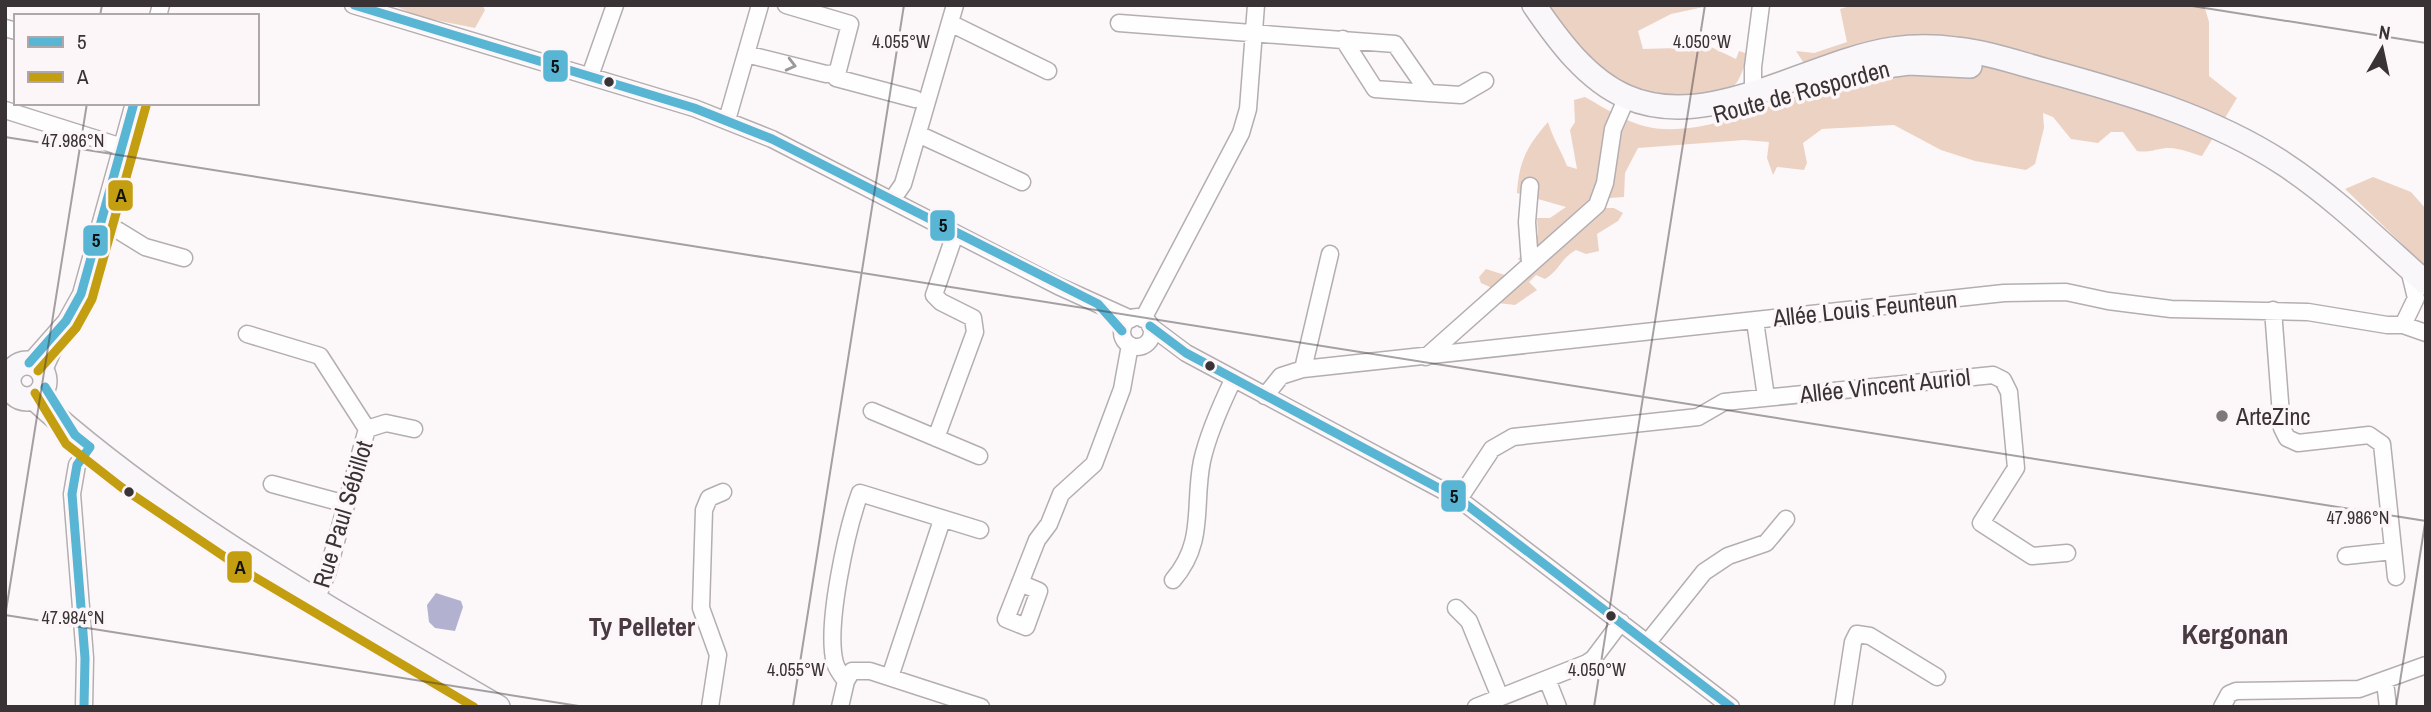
<svg xmlns="http://www.w3.org/2000/svg" width="2431" height="712" font-family="'Archivo Narrow',sans-serif">
<rect width="100%" height="100%" fill="#fcf7f9"/>
<path fill="#ecd2c3" d="M 393,5 L 482,5 L 485,10 L 475,28 L 420,17 Z
M 1538,5 L 1713,5 L 1671,14 L 1638,31 L 1643,49 L 1678,48 L 1697,52 L 1709,46 L 1736,59 L 1739,51 L 1748,54 C 1737,90 1735,91 1698,98 C 1625,111 1582,53 1538,5 Z
M 1853,5 L 2204,5 L 2209,22 L 2209,76 L 2237,98 L 2202,156 C 2191,153 2178,147 2166,148 C 2155,149 2150,153 2137,151 L 2123,132 L 2111,132 L 2098,143 L 2071,139 L 2053,117 L 2043,113 L 2044,128 L 2035,164 L 2026,170 L 1975,161 L 1941,150 L 1894,125 L 1822,129 L 1803,143 L 1807,163 L 1804,170 L 1777,167 L 1773,175 L 1767,158 L 1769,142 L 1744,140 L 1638,148 L 1625,173 L 1624,197 L 1610,198 L 1599,191 L 1600,208 L 1614,208 L 1623,213 L 1618,221 L 1597,234 L 1599,251 L 1586,254 L 1576,250 C 1561,258 1559,271 1545,279 L 1536,275 L 1529,282 L 1537,290 L 1515,305 L 1498,303 L 1490,287 L 1481,283 L 1479,277 L 1486,269 L 1511,277 L 1526,266 L 1518,259 L 1538,235 L 1537,218 L 1550,218 L 1566,207 L 1517,193 C 1519,161 1527,146 1548,122 C 1553,139 1561,150 1567,166 L 1577,169 L 1570,130 L 1575,122 L 1574,100 L 1585,97 C 1605,108 1625,122 1648,127 C 1699,138 1772,104 1820,88 L 1796,51 L 1814,53 L 1847,42 L 1840,9 Z
M 2373,177 L 2411,192 L 2426,209 L 2426,267 L 2345,189 Z"/>
<path fill="#b3b1d0" d="M 436,593 L 461,601 L 463,607 L 455,631 L 435,628 L 429,622 L 427,605 Z"/>
<g fill="none" stroke-linecap="round" stroke-linejoin="round">
<g stroke="#b4aeb1" stroke-width="19">
<path id="street" d="M 353,5 L 694,108 L 772,139 L 1058,286 L 1131,319
M 786,5 L 850,24 L 836,78 L 915,99
M 158,16 L 161,5
M 950,23 L 1048,71
M 1119,23 L 1395,44 L 1429,93 L 1461,95 L 1485,81
M 5,28 L 16,31
M 1343,39 L 1375,89 L 1429,93
M 746,54 L 826,74 L 837,73
M 590,76 L 615,5
M 1753,105 L 1753,67 L 1761,5
M 5,110 L 122,147
M 727,120 L 760,5
M 918,134 L 1022,182
M 1530,186 L 1527,222 L 1530,263
M 892,200 L 903,184 L 955,5
M 101,226 L 119,231 L 145,247 L 184,258
M 2273,310 L 2282,428 L 2287,438 L 2298,443 L 2369,435 L 2382,444 L 2396,577
M1122 332a15 15 0 1 1 30 0a15 15 0 1 1-30 0Z
M 1143,319 L 1241,133 L 1248,109 L 1256,5
M 1755,321 L 1766,397
M 2403,325 L 2416,298 L 2409,269
M 1150,326 L 1186,353 L 1459,499 L 1731,707
M 247,334 L 320,356 L 367,429 L 327,574 L 316,599
M 1426,357 L 1597,205 L 1605,183 L 1613,129 L 1627,97
M 29,363 L 66,321 L 81,294 L 134,103
M 1303,369 L 1330,254
M 43,372 L 61,333
M 1265,396 L 1281,376 L 1303,369 L 2004,293 L 2066,292 L 2108,301 L 2171,309 L 2308,312 L 2387,325 L 2403,325 L 2426,333
M 872,411 L 979,456
M 367,429 L 386,423 L 414,429
M 936,438 L 975,332 L 973,318 L 941,302 L 934,295 L 955,234
M 272,484 L 346,504
M 1459,499 L 1492,449 L 1513,437 L 1698,417 L 1724,402 L 1993,375 L 2003,380 L 2009,392 L 2016,468 L 1981,523 L 2032,556 L 2067,553
M 2346,556 L 2393,551
M 1173,580 C 1206,542 1193,505 1202,461 C 1208,434 1221,405 1233,380
M 1020,583 L 1039,591 L 1026,627 L 1006,619 L 1037,540 L 1049,524 L 1061,494 L 1094,464 L 1122,389 L 1130,345
M 1456,608 L 1469,621 L 1500,697
M 1648,642 L 1704,572 L 1728,556 L 1766,543 L 1786,519
M 890,677 L 942,520
M 1547,679 L 1558,707
M 846,681 L 852,671 L 870,671 L 981,707
M 2385,682 L 2388,707
M 84,707 L 85,658 L 72,494 L 77,465 L 90,447
M 710,707 L 718,655 L 701,608 L 704,510 L 709,498 L 723,492
M 840,707 L 846,681 C 842,676 837,670 835,663 C 825,626 847,529 860,493 L 980,530
M 1476,707 L 1587,663 L 1593,659 L 1621,622
M 1843,707 L 1853,642 L 1857,634 L 1870,636 L 1937,677
M 2222,707 L 2229,694 L 2236,691 L 2359,689 L 2426,665"/>
</g>
<g stroke="#b4aeb1" stroke-width="26">
<path id="secondary" d="M 1534,5 C 1558,40 1587,80 1627,97 C 1709,133 1811,61 1893,49 C 1913,46 1935,46 1956,49 C 1986,52 2015,62 2044,70 C 2125,92 2213,117 2284,164 C 2333,196 2382,244 2426,283
M 1886,66 L 1909,63 L 1970,66
M9 381a18 18 0 1 1 36 0a18 18 0 1 1-36 0Z
M 34,398 C 172,523 338,613 498,707"/>
</g>
<use href="#street" stroke="#fffefe" stroke-width="16"/>
<use href="#secondary" stroke="#f9f7fa" stroke-width="23"/>
<g stroke="#fdf6f9" stroke-width="14">
<path id="bus-1" d="M 354,5 L 694,108 L 772,139 L 1098,304 L 1122,331
M 1150,326 L 1186,353 L 1459,499 L 1731,707
M 29,363 L 66,321 L 81,294 L 134,103
M 45,387 L 75,435 L 90,447
M 84,707 L 85,658 L 72,494 L 77,465 L 90,447"/>
</g>
<g stroke="#fdf6f9" stroke-width="14">
<path id="bus-2" d="M 38,371 L 76,328 L 92,299 L 146,106
M 35,393 L 66,444 L 121,487 L 253,576 L 474,707"/>
</g>
<use href="#bus-1" stroke="#58b5d3" stroke-width="9"/>
<use href="#bus-2" stroke="#c39e10" stroke-width="9"/>
</g>
<defs><path id="oneway-chevron" d="M-2-3.5L2.5 0L-2 3.5" fill="none" stroke-width="1.6" stroke-linecap="round" stroke-linejoin="round" transform="scale(1.75)"/></defs>
<use stroke="#9c989a" href="#oneway-chevron" transform="translate(791 65) rotate(14)"/>
<path fill="none" stroke="#3a3336" stroke-width="2" stroke-opacity="0.45" d="M 2186,5 L 2426,43M 100,16 L 102,5M 5,137 L 2426,521M 5,615 L 585,707M 5,617 L 87,103M 793,707 L 904,5M 1594,707 L 1705,5M 2396,707 L 2426,517"/>
<g fill="#3a3336" stroke="#fdf6f9" stroke-width="2.5">
<circle cx="609" cy="82" r="6"/>
<circle cx="1210" cy="366" r="6"/>
<circle cx="129" cy="492" r="6"/>
<circle cx="1611" cy="616" r="6"/>
</g>
<circle fill="#7e787a" stroke="#fdf6f9" stroke-width="2.5" cx="2222" cy="416" r="7"/>
<g text-anchor="middle" dominant-baseline="central" stroke-width="7" stroke-linejoin="round" paint-order="stroke">
<g font-size="24" fill="#3a3336" stroke="#fdf6f9">
<text transform="translate(1801 91) rotate(-15)">Route de Rosporden</text>
<text transform="translate(1865 308) rotate(-6)">Allée Louis Feunteun</text>
<text transform="translate(1885 385) rotate(-6)">Allée Vincent Auriol</text>
<text transform="translate(342 514) rotate(-73)">Rue Paul Sébillot</text>
</g>
<g font-size="24" fill="#3a3336" stroke="#fdf6f9" text-anchor="start">
<text x="2236" y="416">ArteZinc</text>
</g>
<g font-size="26" font-weight="bold" fill="#483a40" stroke="#fdf6f9">
<text x="642" y="626">Ty Pelleter</text>
</g>
<g font-size="28" font-weight="bold" fill="#483a40" stroke="#fdf6f9">
<text x="2235" y="634">Kergonan</text>
</g>
</g>
<g font-size="18" text-anchor="middle" fill="#3a3336" stroke="#fdf6f9" stroke-width="7" stroke-linejoin="round" paint-order="stroke">
<text x="901" y="48">4.055°W</text>
<text x="1702" y="48">4.050°W</text>
<text x="73" y="147">47.986°N</text>
<text x="2358" y="524">47.986°N</text>
<text x="73" y="624">47.984°N</text>
<text x="796" y="676">4.055°W</text>
<text x="1597" y="676">4.050°W</text>
</g>
<g stroke="#fdf6f9" stroke-width="2.5">
<rect x="542" y="49" width="27" height="34" rx="7" fill="#58b5d3"/>
<rect x="107" y="179" width="27" height="33" rx="7" fill="#c39e10"/>
<rect x="929" y="209" width="27" height="33" rx="7" fill="#58b5d3"/>
<rect x="82" y="224" width="27" height="33" rx="7" fill="#58b5d3"/>
<rect x="1440" y="479" width="27" height="34" rx="7" fill="#58b5d3"/>
<rect x="226" y="550" width="27" height="34" rx="7" fill="#c39e10"/>
</g>
<g font-size="19" text-anchor="middle" font-weight="bold" fill="#111">
<text x="555" y="73">5</text>
<text x="121" y="202">A</text>
<text x="943" y="232">5</text>
<text x="96" y="247">5</text>
<text x="1454" y="503">5</text>
<text x="240" y="574">A</text>
</g>
<rect width="2431" height="712" fill="none" stroke="#3a3336" stroke-width="14"/>
<rect x="14" y="14" width="245" height="91" fill="#fdf6f9" stroke="#afa8ab" stroke-width="2"/>
<rect x="28" y="37" width="35" height="10" fill="#58b5d3" stroke="#afa8ab" stroke-width="2"/>
<text x="77" y="49" font-size="21" fill="#3a3336">5</text>
<rect x="28" y="72" width="35" height="10" fill="#c39e10" stroke="#afa8ab" stroke-width="2"/>
<text x="77" y="84" font-size="21" fill="#3a3336">A</text>
<g transform="translate(2382 49) rotate(9)" stroke="#fdf6f9" stroke-width="5" paint-order="stroke">
<path d="M0-5L12 26L0 18L-12 26Z" fill="#3a3336"/>
<text y="-10" font-size="19" font-weight="bold" text-anchor="middle" fill="#3a3336">N</text>
</g>
</svg>
